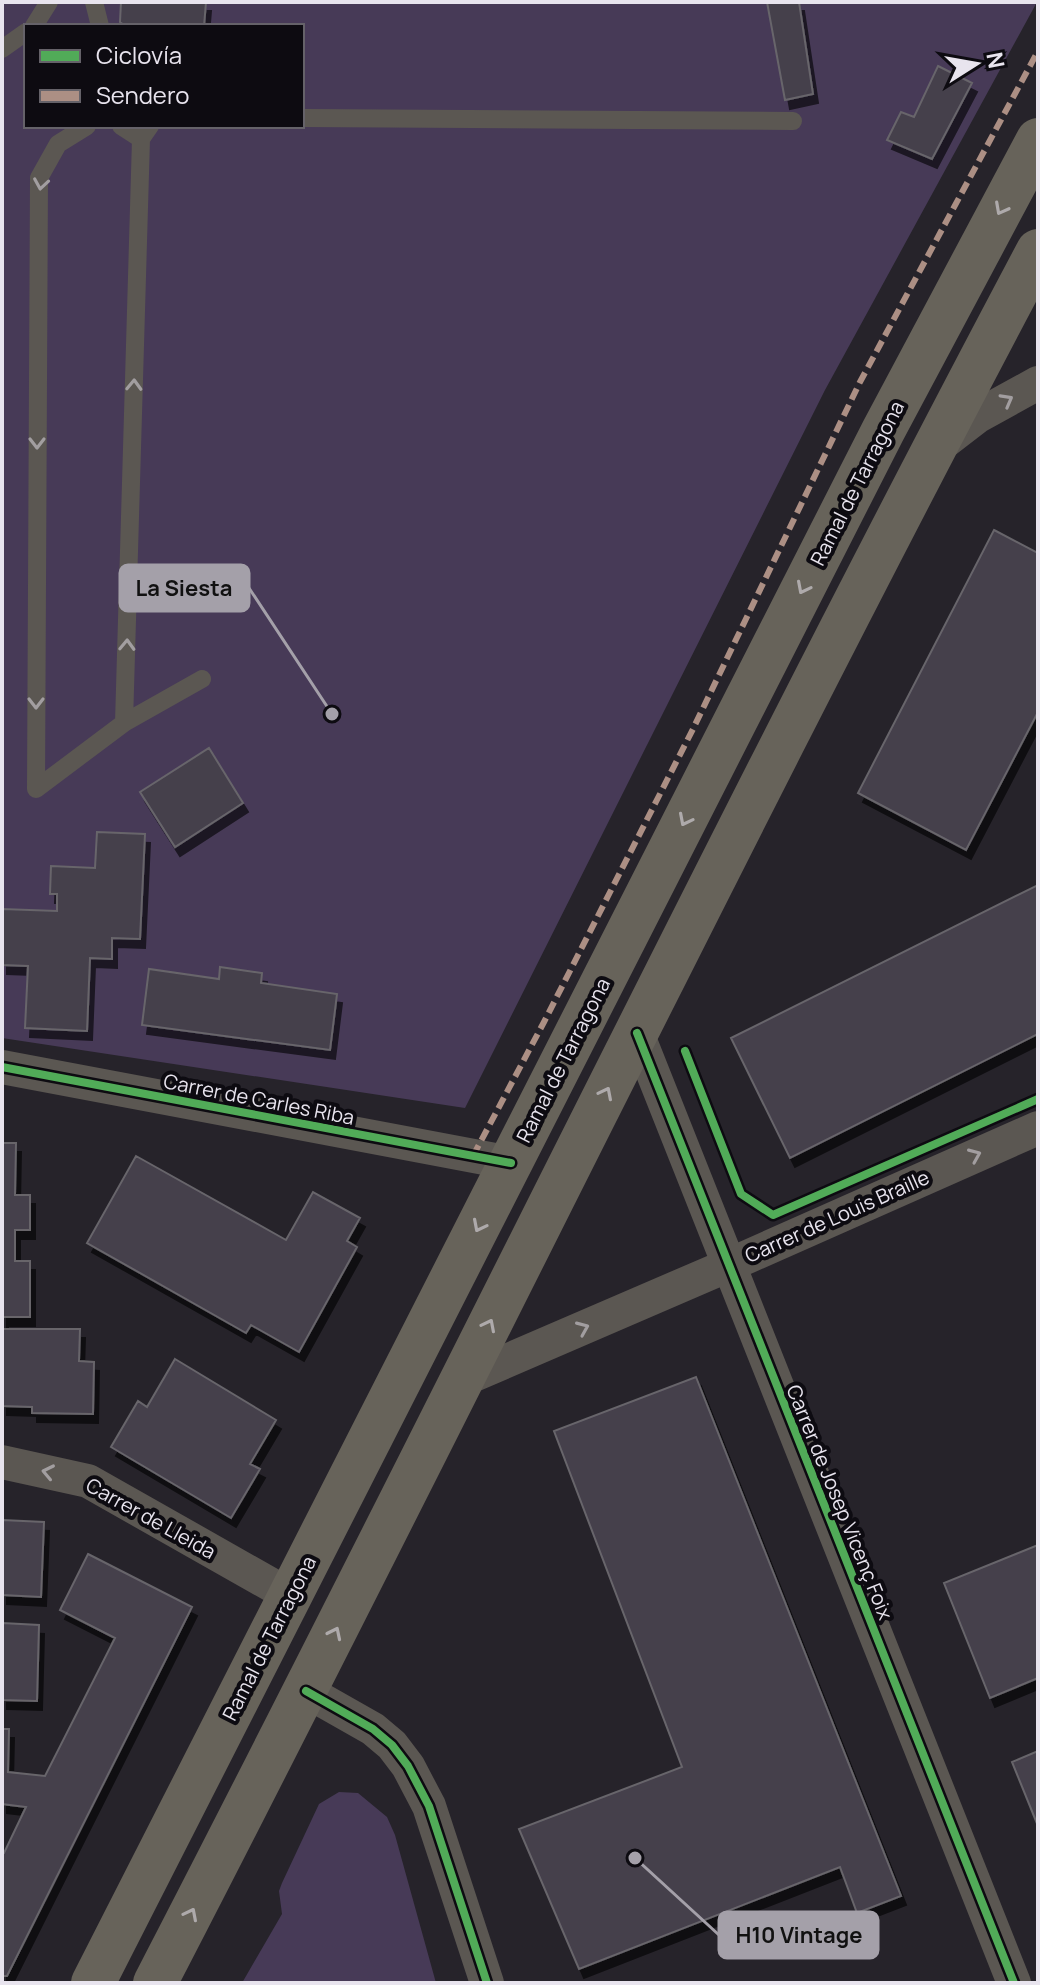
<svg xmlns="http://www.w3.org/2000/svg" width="1040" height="1985" font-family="Manrope,sans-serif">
<defs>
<filter id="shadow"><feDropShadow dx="5" dy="9" stdDeviation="0" flood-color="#0009"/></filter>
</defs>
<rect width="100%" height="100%" fill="#26232a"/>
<path fill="#473a57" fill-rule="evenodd" d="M 2,2 L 1037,2 L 825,390 L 465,1108 L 2,1038 ZM 26,26 L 302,26 L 302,126 L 26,126 Z
M 339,1792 L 358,1793 L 387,1817 L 395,1835 L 436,1983 L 242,1983 L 282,1914 L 279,1891 L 282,1883 L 319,1804 Z"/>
<path fill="#453f4c" stroke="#67656b" stroke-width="2" filter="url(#shadow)" d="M 121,2 L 206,2 L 204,26 L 125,26 L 120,22 Z
M 767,2 L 799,2 L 813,94 L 785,100 Z
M 938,66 L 972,83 L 932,159 L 887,140 L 901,112 L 914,117 Z
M 994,530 L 1038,553 L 1038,712 L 966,850 L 858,793 Z
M 209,748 L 243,803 L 175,847 L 140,792 Z
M 97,832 L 145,834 L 140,939 L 112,938 L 112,959 L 90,958 L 87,1031 L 25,1028 L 28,966 L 2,965 L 2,909 L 57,911 L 57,894 L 50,894 L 51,866 L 95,868 Z
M 1038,885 L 1038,1034 L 790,1158 L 731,1038 Z
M 220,967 L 262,973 L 261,983 L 337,994 L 330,1050 L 142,1025 L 149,969 L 219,979 Z
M 2,1143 L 16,1143 L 15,1195 L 30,1195 L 30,1230 L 15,1230 L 15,1261 L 30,1261 L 30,1317 L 3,1317 L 3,1329 L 80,1329 L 79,1361 L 94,1362 L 93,1414 L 32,1413 L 32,1407 L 2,1406 Z
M 136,1156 L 286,1240 L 313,1192 L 360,1218 L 347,1241 L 357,1247 L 299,1352 L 251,1325 L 246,1333 L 87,1243 Z
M 175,1359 L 276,1420 L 250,1464 L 260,1469 L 231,1518 L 111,1447 L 138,1401 L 147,1407 Z
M 696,1377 L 901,1896 L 857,1913 L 840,1867 L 579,1969 L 519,1829 L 682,1767 L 554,1431 Z
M 2,1520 L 44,1522 L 41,1597 L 2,1595 Z
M 1038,1545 L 1038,1678 L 990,1698 L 944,1583 Z
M 88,1554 L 192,1607 L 7,1976 L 2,1976 L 2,1853 L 4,1853 L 26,1807 L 2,1804 L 2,1729 L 9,1729 L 8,1772 L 45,1776 L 115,1638 L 60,1610 Z
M 2,1623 L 39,1625 L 37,1701 L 2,1700 Z
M 1038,1751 L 1038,1826 L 1012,1762 Z"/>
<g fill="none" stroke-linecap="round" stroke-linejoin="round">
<path stroke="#5b5752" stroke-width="18" d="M 94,2 L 100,26
M 34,26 L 49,2
M 2,49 L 26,32
M 302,118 L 793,121
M 87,126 L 58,144 L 39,178 L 36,789 L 124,723 L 202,679
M 121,126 L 141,139 L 150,126
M 124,723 L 141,139"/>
<path stroke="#5b5752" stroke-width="34" d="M 939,446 L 978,416 L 1038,383
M 637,1033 L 1014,1983
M 2,1067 L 511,1163
M 460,1381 L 729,1265 L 1038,1128
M 2,1462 L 88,1481 L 291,1596
M 306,1691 L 373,1729 L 392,1745 L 408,1766 L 429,1806 L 487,1983"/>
<path stroke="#67635a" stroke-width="44" d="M 93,1983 L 883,431 L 1038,140
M 155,1983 C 453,1408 734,824 1038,251"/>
<path stroke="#ac8f84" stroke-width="6" stroke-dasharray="12 6" stroke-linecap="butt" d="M 473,1156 L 544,1022 L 693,729 L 860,382 L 1038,51"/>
<g stroke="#0d0b11" stroke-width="13">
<path id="cycleway" d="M 637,1033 L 1014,1983
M 685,1051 L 741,1194 L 773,1215 L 1038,1099
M 2,1067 L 511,1163
M 306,1691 L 373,1729 L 392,1745 L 408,1766 L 429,1806 L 487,1983"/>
</g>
<use href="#cycleway" stroke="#51ab58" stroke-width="8"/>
</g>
<defs><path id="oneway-chevron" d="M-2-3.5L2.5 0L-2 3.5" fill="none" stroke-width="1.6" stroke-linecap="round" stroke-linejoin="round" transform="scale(2)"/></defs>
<g stroke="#a29ea0">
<use href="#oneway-chevron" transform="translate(41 184) rotate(99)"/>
<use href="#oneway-chevron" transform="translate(134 385) rotate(-88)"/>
<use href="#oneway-chevron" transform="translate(1007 400) rotate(-29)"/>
<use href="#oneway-chevron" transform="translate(37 443) rotate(90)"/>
<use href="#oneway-chevron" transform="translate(127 645) rotate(-88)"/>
<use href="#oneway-chevron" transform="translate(36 703) rotate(90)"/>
<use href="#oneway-chevron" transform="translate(975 1155) rotate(-23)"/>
<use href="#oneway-chevron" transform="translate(583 1328) rotate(-23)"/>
<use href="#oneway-chevron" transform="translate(48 1472) rotate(-168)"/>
</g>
<g stroke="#aeaaab">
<use href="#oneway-chevron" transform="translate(1001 209) rotate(118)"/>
<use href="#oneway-chevron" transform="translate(803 588) rotate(117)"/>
<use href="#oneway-chevron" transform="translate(685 820) rotate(117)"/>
<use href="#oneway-chevron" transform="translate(606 1093) rotate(-63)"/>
<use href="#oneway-chevron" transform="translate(479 1226) rotate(117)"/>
<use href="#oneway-chevron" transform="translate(489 1325) rotate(-63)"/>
<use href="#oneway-chevron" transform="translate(335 1633) rotate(-64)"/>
<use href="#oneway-chevron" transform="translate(191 1914) rotate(-63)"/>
</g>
<g text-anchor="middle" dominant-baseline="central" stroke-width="8" stroke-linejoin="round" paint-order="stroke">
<g font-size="20" fill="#e8e4ee" stroke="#0d0b11">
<text transform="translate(857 483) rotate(-63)">Ramal de Tarragona</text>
<text transform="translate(563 1060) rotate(-63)">Ramal de Tarragona</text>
<text transform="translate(259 1099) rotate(11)">Carrer de Carles Riba</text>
<text transform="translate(837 1216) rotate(-24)">Carrer de Louis Braille</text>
<text transform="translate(840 1502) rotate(68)">Carrer de Josep Vicenç Foix</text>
<text transform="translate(151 1518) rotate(29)">Carrer de Lleida</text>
<text transform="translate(269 1638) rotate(-63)">Ramal de Tarragona</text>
</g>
</g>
<path fill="none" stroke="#a4a0a9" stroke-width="3" d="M332 714L249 588M635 1858L719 1935"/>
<g fill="#a4a0a9" stroke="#0d0b11" stroke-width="3">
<circle cx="332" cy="714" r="8"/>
<circle cx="635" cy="1858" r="8"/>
</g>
<g fill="#a4a0a9" stroke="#a4a0a9" stroke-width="3">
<rect x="120" y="565" width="129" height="46" rx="8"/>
<rect x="719" y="1912" width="159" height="46" rx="8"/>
</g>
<g font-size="22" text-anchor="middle" font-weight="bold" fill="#111">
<text x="184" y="596">La Siesta</text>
<text x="799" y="1943">H10 Vintage</text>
</g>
<rect width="1040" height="1985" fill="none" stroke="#e8e4ee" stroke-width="8"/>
<rect x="24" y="24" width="280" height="104" fill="#0d0b11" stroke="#656269" stroke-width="2"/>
<rect x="40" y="50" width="40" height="12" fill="#51ab58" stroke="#656269" stroke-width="2"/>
<text x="96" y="64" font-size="24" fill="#e8e4ee">Ciclovía</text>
<rect x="40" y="90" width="40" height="12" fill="#ac8f84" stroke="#656269" stroke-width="2"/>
<text x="96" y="104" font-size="24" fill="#e8e4ee">Sendero</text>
<g transform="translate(976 64) rotate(79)" stroke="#0d0b11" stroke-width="6" paint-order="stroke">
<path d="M0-6L14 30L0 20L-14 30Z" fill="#e8e4ee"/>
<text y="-12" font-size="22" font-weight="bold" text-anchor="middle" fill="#e8e4ee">N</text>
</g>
</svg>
